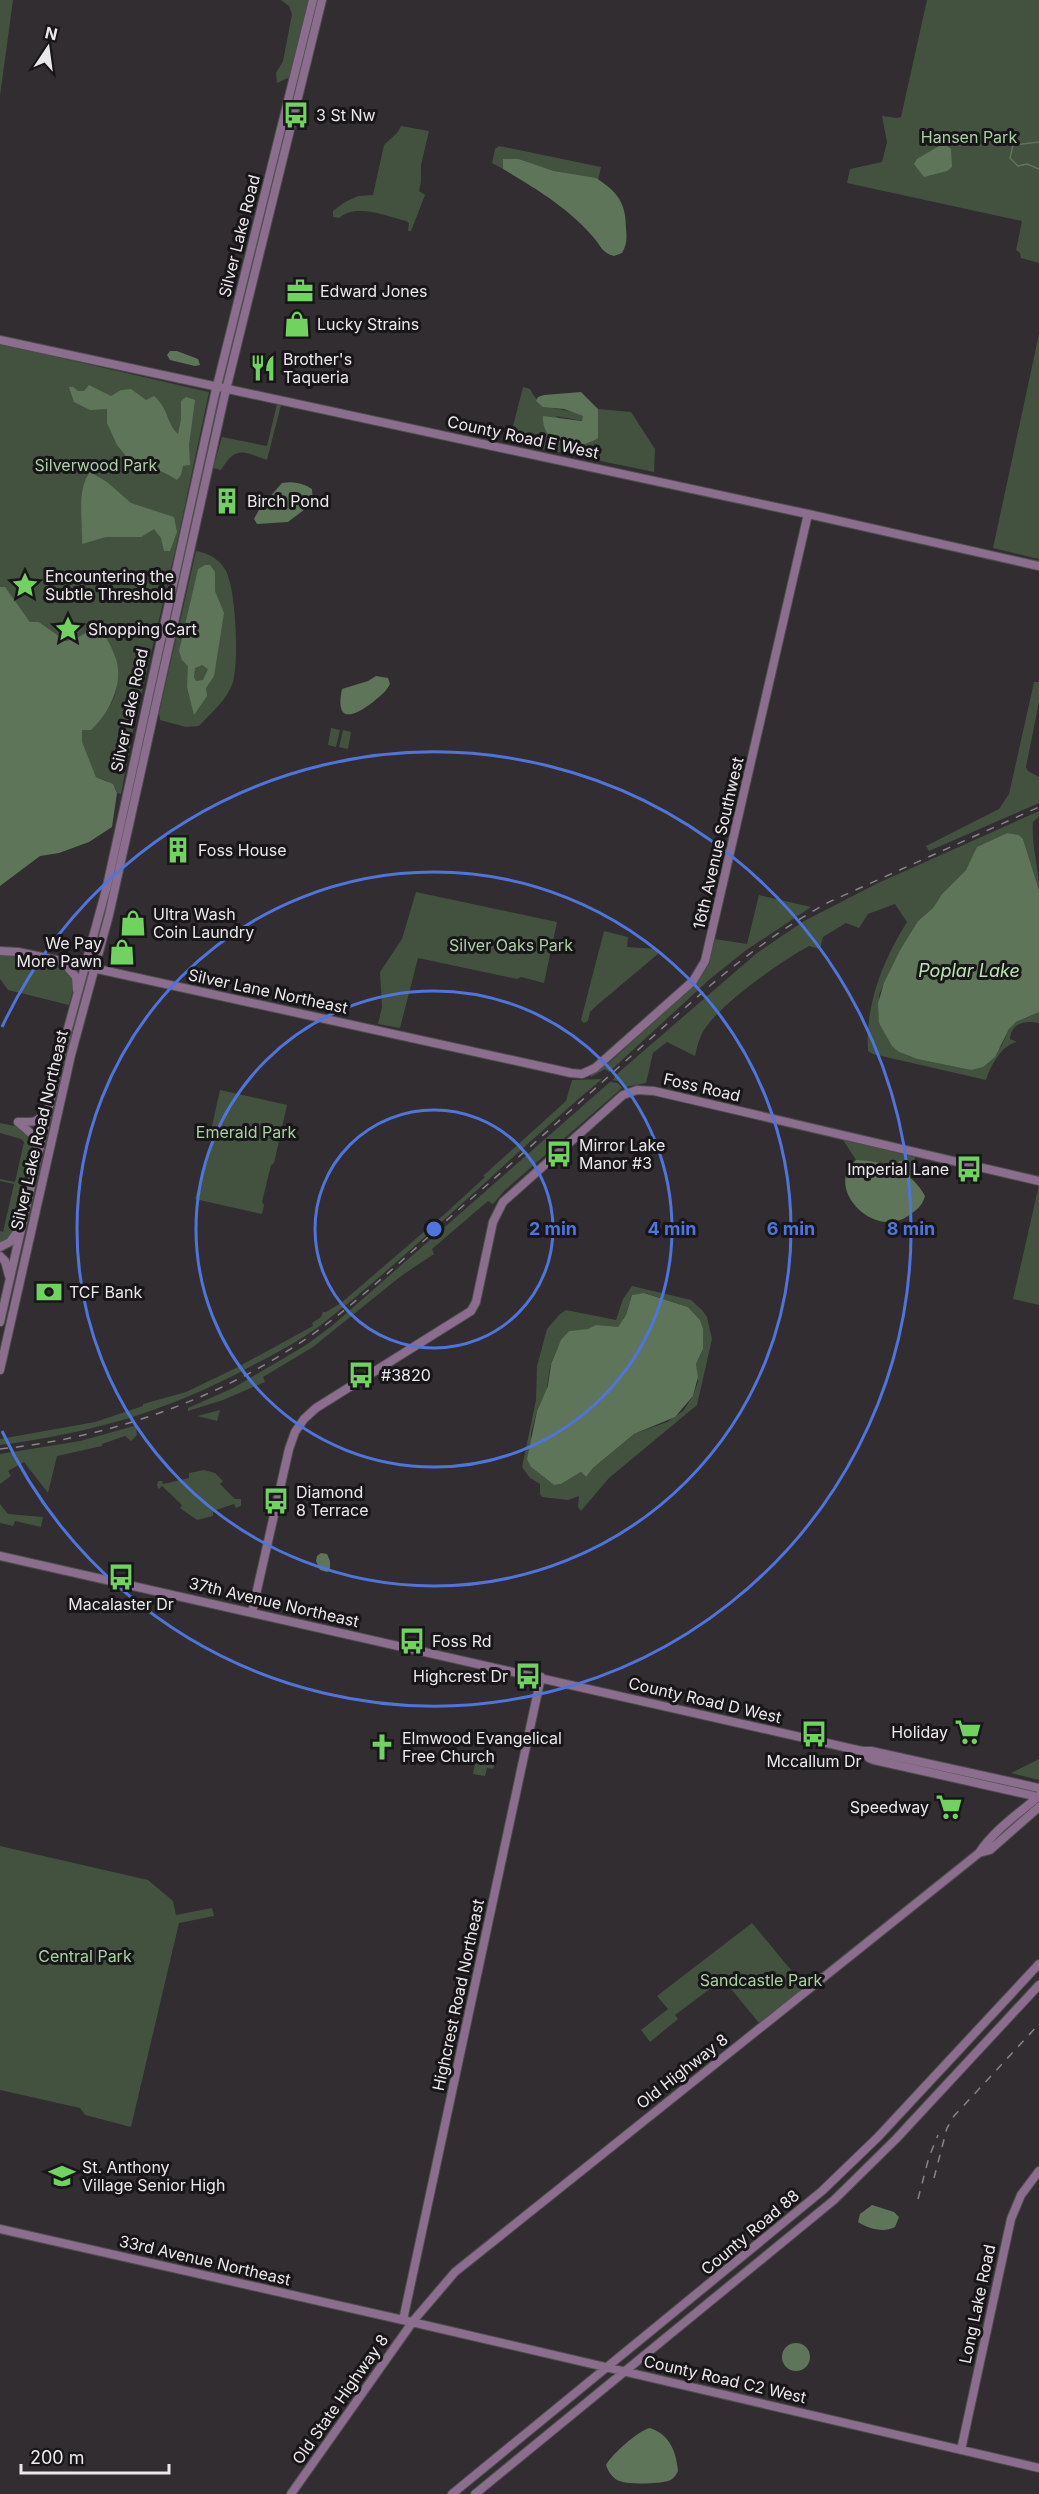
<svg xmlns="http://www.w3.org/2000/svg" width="1039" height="2494" font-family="Inter,sans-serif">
<rect width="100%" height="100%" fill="#312d31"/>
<path fill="#42523f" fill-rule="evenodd" d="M 0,0 L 13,0 L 0,96 Z
M 281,0 L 309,0 L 290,77 L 277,83 L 276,73 L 283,61 L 292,14 L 289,6 Z
M 927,0 L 1039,0 L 1039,263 L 1021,258 L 1020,253 L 1016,250 L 1022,221 L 847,183 L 850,169 L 882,162 L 887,142 L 882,116 L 897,118 L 901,117 Z
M 401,126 L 429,131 L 421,165 L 421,182 L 419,191 L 425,195 L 411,231 L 408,231 L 409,223 L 406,221 C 386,216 356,203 339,218 L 333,217 L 333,211 L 345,202 L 358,196 L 373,195 L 384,145 L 398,132 Z
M 499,146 L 601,167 L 598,180 L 554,171 L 519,159 L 503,159 L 503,169 L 492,163 L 495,149 Z
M 1039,334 L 1039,559 L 993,548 Z
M 0,344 L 209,392 L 177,543 L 134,726 L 121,794 L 117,793 C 115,783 105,780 96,777 L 81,742 L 82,730 C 100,721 120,701 116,679 C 114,664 100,641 94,627 L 80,639 L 66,641 L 39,622 L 30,622 L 5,588 L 0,587 Z
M 523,387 L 530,389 C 543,415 558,404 583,416 L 583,421 L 555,416 L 598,438 L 598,409 L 631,412 L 655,449 L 654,472 L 509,442 Z
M 277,404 L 281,405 L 267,460 C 244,452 236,445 221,470 L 213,468 L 222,437 L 267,446 Z
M 196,551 C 208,553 220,559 226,571 C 236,591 239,660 233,682 C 227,700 212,712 199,726 L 186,727 L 160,720 L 159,713 Z
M 1034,682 L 1039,682 L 1039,702 L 1026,767 L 1028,771 L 1039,777 L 1039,803 L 929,851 L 926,846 L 999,809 L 1009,794 Z
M 331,728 L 340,730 L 336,747 L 328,745 Z
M 343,730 L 351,732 L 348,749 L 339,747 Z
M 1039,811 L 1039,817 L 1033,822 C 1031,846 1039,866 1039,890 L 1023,839 L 1019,835 L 1007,833 L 978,847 L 966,870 L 942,894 L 933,908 L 918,921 L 900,950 L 879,995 L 879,1023 L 899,1052 L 917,1059 L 971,1070 L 1001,1047 L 1009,1029 L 1016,1022 L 1039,1012 L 1039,1023 C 1025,1020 1011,1023 1010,1039 L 1017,1042 C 1002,1044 990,1067 986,1080 L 873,1054 L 868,1051 C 865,1004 883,960 907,922 L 895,904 L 868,914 L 859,928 L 846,923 L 823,937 L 820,949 L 809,946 C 780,962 721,1003 704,1030 C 699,1038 697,1048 695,1056 L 667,1042 L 653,1053 L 646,1083 L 625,1087 L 618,1081 L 613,1080 L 618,1073 L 757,953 L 804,921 L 876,884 Z
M 416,892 L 557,922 L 544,983 L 521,977 L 517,979 L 418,958 L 400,1028 L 378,1024 L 382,1007 L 380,972 L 402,939 Z
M 759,895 L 811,907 L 745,951 L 710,979 L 609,1072 L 605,1069 L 591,1077 L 591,1074 L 610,1062 L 698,981 L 709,964 L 715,939 L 747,944 Z
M 604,931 L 628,937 L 627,947 L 657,949 L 659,953 L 595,1007 L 590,1012 L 588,1021 L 584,1023 L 581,1020 L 582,1016 Z
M 6,954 L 25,957 L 68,969 C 78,979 72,993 69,1005 L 8,990 L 0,979 L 0,955 Z
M 602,1079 C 507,1159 419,1248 321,1325 C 298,1342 271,1356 246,1369 C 165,1412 91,1433 0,1445 L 0,1439 L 95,1422 L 143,1406 L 143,1404 L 186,1392 L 236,1368 L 313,1326 L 312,1323 L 321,1317 L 323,1312 L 326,1312 L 341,1303 L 447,1212 L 485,1177 L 483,1176 L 566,1101 L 572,1080 Z
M 610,1082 L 618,1083 L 622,1088 L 505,1190 L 493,1204 L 488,1201 L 432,1249 L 434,1254 L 401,1276 L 313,1347 L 263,1377 L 265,1382 L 223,1400 L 188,1411 L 188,1408 L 233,1388 L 306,1345 L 333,1325 Z
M 220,1090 L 287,1105 L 274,1163 L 271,1165 L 262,1202 L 264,1205 L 262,1214 L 195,1199 L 212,1139 L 210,1135 Z
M 0,1123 L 24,1128 L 33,1141 L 11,1235 L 3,1242 L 0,1242 L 0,1231 L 3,1232 L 14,1184 L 0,1181 L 0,1179 L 15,1182 L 24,1142 L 21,1139 L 0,1133 Z
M 843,1140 L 915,1157 L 910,1180 C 898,1164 876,1160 856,1160 Z
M 1039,1185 L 1039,1305 L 1013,1299 Z
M 632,1286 L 691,1300 L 702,1310 L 707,1317 L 712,1339 L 697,1405 L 609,1478 L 581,1511 L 578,1507 L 579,1496 L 568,1500 L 542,1497 L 540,1494 L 540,1484 L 530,1478 L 522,1467 L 536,1400 L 537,1366 L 547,1329 L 560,1314 L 566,1310 L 616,1320 L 623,1299 ZM 645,1293 L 688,1307 L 700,1320 L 703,1349 L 696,1364 L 698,1382 L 693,1396 L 683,1411 L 667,1422 L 634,1434 L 593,1468 L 586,1477 L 581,1472 L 561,1484 L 554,1485 L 531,1467 L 531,1434 L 537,1411 L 547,1389 L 550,1366 L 558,1347 L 569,1331 L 618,1327 L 626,1315 L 632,1295 Z
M 220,1410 L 217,1421 L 197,1416 Z
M 134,1426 L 136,1427 L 137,1435 L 131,1441 L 125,1436 L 102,1444 L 102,1446 L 57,1456 L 48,1493 L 24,1462 L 8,1471 L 11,1476 L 0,1484 L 0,1454 L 80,1441 Z
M 204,1470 L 215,1473 L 223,1481 L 220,1484 L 235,1499 L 241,1499 L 241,1506 L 236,1508 L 234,1504 L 213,1511 L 213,1516 L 197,1520 L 180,1508 L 182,1505 L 162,1486 L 159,1489 L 157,1486 L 158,1481 L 162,1481 L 163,1484 L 189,1478 L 189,1473 Z
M 0,1504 L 8,1514 L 43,1517 L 41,1527 L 15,1521 L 13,1526 L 0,1523 Z
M 485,1753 L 493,1756 L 495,1761 L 493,1769 L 487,1768 L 485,1776 L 473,1774 L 476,1758 Z
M 1039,1759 L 1039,1780 L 1011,1773 Z
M 0,1846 L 148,1880 L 173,1901 L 176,1915 L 212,1908 L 214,1916 L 179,1923 L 131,2127 L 85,2115 L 80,2108 L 0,2090 Z
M 752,1923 L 805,1987 L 759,2023 L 723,1979 L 675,2015 L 678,2019 L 650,2042 L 641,2030 L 668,2009 L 657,1996 Z"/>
<path fill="#5e755a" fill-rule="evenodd" d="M 944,143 L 951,149 L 952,167 L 947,171 L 924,177 L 914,164 L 917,159 Z
M 503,159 L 519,159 L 554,171 L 596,178 C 618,192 626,203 626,229 C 627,238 627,245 622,253 L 614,256 C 602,253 601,246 594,238 C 570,209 535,188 503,169 Z
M 170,351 L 177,351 L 198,359 L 200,365 L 195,366 L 170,360 L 167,355 Z
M 89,385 L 111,396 L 121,390 L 131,389 L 146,400 L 154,396 C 169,409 166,423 178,434 L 181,420 L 181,401 L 186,397 L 195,400 L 189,445 L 190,465 L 183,466 L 181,475 L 177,480 C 164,472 153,465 138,471 L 117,445 L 107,423 L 107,409 L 90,410 L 74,402 L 69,387 L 73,387 L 78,391 L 84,391 Z
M 581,392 L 598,409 L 598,438 C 578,452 541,446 543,416 L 582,421 L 583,416 L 564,409 L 543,407 L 536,401 L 538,397 L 544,395 Z
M 90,472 L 107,482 L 131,503 L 174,517 L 177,532 L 170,551 L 164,551 L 161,538 L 154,529 L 141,537 L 106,537 L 82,544 C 83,522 76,490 90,472 Z
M 282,483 C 293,481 303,483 312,489 L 313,503 L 288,522 L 257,524 L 254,519 L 260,508 Z
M 205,565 L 210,565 L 215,572 L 215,591 L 224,613 L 214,676 L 206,688 L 207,696 L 194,715 L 187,687 L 188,666 L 182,660 L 179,651 L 198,569 ZM 202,665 L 208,669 L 203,680 L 196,681 L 194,677 L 195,668 Z
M 0,587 L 5,587 L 30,622 L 39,622 L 66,641 C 84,638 86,629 100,625 C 105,636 112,647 116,659 C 124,684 109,714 91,730 L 82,730 L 82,742 L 96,777 L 113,784 L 117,793 L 112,827 L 89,842 L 59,853 L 40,856 L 0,886 Z
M 376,676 L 388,678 L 390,684 C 386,692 380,696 373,702 C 352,718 335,723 342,689 L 368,681 Z
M 1007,833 L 1019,835 L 1023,839 L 1039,890 L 1039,1012 L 1016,1022 L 1009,1029 L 995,1057 L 983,1067 L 971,1070 L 917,1059 L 899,1052 L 892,1046 L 879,1023 L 878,1003 L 884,983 L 900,950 L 918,921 L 933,908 L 942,894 L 966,870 L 977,847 Z
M 856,1160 C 884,1160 912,1171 925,1196 C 922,1207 916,1210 908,1216 C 873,1240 823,1187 856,1160 Z
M 644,1293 L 688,1307 L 700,1320 L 703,1329 L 703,1349 L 696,1364 L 698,1377 L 693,1396 L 675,1417 L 634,1434 L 593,1468 L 586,1477 L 581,1472 L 561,1484 L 554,1485 L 531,1467 L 527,1459 L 537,1411 L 548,1386 L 551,1364 L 561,1340 L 569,1331 L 588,1329 L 596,1325 L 618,1327 L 626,1315 L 632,1295 Z
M 321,1553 L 327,1554 L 330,1561 L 330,1570 L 327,1572 L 320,1570 L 316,1561 L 317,1556 Z
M 872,2205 L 894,2212 L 899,2217 L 895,2227 C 884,2233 869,2229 858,2222 L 860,2214 Z
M782 2357a14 14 0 1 1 28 0a14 14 0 1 1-28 0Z
M 650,2428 C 670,2435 676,2451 678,2471 C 676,2475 674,2479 668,2481 C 658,2484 625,2485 617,2480 C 611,2476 608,2471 606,2465 C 612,2454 639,2430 650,2428 Z"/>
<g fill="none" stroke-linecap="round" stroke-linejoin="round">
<path stroke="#5e755a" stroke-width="1.5" d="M 1039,142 L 1013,145 L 1010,158 L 1018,166 L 1027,164 L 1039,169"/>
<path stroke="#5e755a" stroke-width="9" d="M 901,1180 L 902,1165 L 902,1170"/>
<g stroke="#504c50" stroke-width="10">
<path id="secondary" d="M 0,340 L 808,514 L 1039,566
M 0,951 L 18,952 L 61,961 L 571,1073 L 582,1074 L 595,1068 L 693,981 L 705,961 L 808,514
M 64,963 L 76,977 L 77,990
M 18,1122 C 31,1122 38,1124 45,1111
M 18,1122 L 35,1137 L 38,1149
M 0,1247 L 10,1242 L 17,1232
M 0,1256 L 5,1261 L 9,1276
M 0,1322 L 61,1054 L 107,886 L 214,398 L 313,0
M 0,1370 L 71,1055 L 109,915 L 224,398 L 322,0
M 0,1556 L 862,1751 L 871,1751 L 1039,1788
M 252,1612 L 289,1449 L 295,1432 L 304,1419 L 316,1408 L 471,1311 L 476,1302 L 493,1222 L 503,1202 L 623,1095 L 637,1090 L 654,1091 L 1039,1181
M 862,1751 L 869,1758 L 874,1760 L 1039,1797
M 979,1853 L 990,1850 L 1039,1807
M 0,2229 L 403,2320 L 1039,2468
M 403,2320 L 541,1677
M 961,2450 L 1011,2219 L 1021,2195 L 1039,2171
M 291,2494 L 414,2320 L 455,2272 L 979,1853 C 994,1830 1018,1814 1039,1796
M 452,2494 L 822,2191 L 878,2137 L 1039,1964
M 475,2494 L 834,2200 L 896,2139 L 1039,1985"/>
</g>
<use href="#secondary" stroke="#8b6e8d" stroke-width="8"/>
<path stroke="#878387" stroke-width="1.5" stroke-dasharray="8 8" stroke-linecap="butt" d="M 0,1449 C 114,1437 226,1397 320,1329 C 371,1291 417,1246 464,1205 C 548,1132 629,1057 712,984 C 749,953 787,925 829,902 L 1039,807
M 934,2178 L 947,2128 L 954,2116 L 1039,2024
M 918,2199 L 929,2157 L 938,2135"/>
</g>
<g fill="none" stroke="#5074dd" stroke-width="3">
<circle cx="434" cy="1229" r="119"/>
<circle cx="434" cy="1229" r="238"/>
<circle cx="434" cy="1229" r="357"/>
<path d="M2 1027A477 477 0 1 1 2 1431"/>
</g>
<defs>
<g id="bus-bare" transform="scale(2.07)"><path d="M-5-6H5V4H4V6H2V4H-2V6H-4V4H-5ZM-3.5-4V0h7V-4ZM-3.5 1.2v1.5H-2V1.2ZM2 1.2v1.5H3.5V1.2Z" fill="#70d35f" stroke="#181618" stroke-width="2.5" paint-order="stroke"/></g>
<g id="office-bare" transform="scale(2.07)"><path d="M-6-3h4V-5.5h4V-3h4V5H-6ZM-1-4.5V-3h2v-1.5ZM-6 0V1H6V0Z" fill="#70d35f" stroke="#181618" stroke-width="2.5" paint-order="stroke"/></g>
<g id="shop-bare" transform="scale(2.07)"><path d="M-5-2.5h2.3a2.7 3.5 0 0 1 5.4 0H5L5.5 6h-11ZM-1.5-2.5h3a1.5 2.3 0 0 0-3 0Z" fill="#70d35f" stroke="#181618" stroke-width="2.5" paint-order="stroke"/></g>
<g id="restaurant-bare" transform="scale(2.07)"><path d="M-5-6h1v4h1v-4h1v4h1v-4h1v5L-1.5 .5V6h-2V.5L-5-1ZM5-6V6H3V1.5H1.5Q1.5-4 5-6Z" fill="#70d35f" stroke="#181618" stroke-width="2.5" paint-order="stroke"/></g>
<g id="building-bare" transform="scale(2.07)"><path d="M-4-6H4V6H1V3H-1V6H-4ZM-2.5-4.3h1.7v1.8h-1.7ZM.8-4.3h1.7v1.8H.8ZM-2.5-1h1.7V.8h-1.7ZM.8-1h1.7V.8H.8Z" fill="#70d35f" stroke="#181618" stroke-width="2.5" paint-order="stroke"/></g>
<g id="sight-bare" transform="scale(2.07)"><path d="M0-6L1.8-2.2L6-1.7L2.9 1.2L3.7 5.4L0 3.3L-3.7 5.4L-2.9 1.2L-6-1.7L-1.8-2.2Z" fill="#70d35f" stroke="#181618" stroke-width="2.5" paint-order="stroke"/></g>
<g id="bank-bare" transform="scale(2.07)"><path d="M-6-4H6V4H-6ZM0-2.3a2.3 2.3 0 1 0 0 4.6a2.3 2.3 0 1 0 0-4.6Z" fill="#70d35f" stroke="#181618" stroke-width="2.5" paint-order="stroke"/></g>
<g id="supermarket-bare" transform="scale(2.07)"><path d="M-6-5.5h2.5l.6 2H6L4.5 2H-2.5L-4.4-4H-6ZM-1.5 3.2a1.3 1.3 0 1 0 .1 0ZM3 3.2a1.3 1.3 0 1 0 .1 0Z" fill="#70d35f" stroke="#181618" stroke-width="2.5" paint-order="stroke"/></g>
<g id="church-bare" transform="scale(2.07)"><path d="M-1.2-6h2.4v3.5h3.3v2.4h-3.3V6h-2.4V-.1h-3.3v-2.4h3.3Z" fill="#70d35f" stroke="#181618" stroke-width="2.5" paint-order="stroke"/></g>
<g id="school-bare" transform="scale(2.07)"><path d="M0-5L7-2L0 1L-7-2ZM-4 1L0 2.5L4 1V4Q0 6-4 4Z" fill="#70d35f" stroke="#181618" stroke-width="2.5" paint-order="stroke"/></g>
</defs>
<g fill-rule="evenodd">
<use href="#bus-bare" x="296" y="115"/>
<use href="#office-bare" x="300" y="291"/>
<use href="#shop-bare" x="297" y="324"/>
<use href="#restaurant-bare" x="263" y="368"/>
<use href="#building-bare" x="227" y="501"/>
<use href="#sight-bare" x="25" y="585"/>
<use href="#sight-bare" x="68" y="629"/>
<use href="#building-bare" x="178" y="850"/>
<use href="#shop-bare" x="133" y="923"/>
<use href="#shop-bare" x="122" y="952"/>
<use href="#bus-bare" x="559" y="1154"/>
<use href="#bus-bare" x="969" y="1169"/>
<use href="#bank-bare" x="49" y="1292"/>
<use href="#bus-bare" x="361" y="1375"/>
<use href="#bus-bare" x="276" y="1501"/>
<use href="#bus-bare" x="121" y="1577"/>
<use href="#bus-bare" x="412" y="1641"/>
<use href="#bus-bare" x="528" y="1676"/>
<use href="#supermarket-bare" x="968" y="1732"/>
<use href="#bus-bare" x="814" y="1734"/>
<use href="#church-bare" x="382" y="1747"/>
<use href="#supermarket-bare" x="949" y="1807"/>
<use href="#school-bare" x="62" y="2176"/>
</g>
<g text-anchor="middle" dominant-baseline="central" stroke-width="6" stroke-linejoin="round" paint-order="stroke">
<g font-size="16" fill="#ebe8eb" stroke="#181618" text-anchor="start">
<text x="316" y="115">3 St Nw</text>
<text x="320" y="291">Edward Jones</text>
<text x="317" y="324">Lucky Strains</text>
<text x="283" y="359">Brother's<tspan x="283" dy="18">Taqueria</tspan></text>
<text x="247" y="501">Birch Pond</text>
<text x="45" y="576">Encountering the<tspan x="45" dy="18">Subtle Threshold</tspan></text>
<text x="88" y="629">Shopping Cart</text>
<text x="198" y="850">Foss House</text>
<text x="153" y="914">Ultra Wash<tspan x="153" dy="18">Coin Laundry</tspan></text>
<text x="102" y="943" text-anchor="end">We Pay<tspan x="102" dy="18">More Pawn</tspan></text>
<text x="579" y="1145">Mirror Lake<tspan x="579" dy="18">Manor #3</tspan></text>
<text x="949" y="1169" text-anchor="end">Imperial Lane</text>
<text x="69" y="1292">TCF Bank</text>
<text x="381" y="1375">#3820</text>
<text x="296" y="1492">Diamond<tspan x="296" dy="18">8 Terrace</tspan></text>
<text x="121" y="1604" text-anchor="middle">Macalaster Dr</text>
<text x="432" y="1641">Foss Rd</text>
<text x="508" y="1676" text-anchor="end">Highcrest Dr</text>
<text x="948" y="1732" text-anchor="end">Holiday</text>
<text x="402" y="1738">Elmwood Evangelical<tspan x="402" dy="18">Free Church</tspan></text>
<text x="814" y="1761" text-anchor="middle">Mccallum Dr</text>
<text x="929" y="1807" text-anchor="end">Speedway</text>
<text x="82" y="2167">St. Anthony<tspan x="82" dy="18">Village Senior High</tspan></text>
</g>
<g font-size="16" fill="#a8d2a1" stroke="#181618">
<text x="969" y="137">Hansen Park</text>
<text x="96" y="465">Silverwood Park</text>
<text x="511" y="945">Silver Oaks Park</text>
<text x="246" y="1132">Emerald Park</text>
<text x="85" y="1956">Central Park</text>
<text x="761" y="1980">Sandcastle Park</text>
</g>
<g font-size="16" fill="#ebe8eb" stroke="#181618">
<text transform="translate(239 236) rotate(-76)">Silver Lake Road</text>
<text transform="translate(523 437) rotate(12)">County Road E West</text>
<text transform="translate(129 710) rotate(-78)">Silver Lake Road</text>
<text transform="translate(718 843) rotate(-77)">16th Avenue Southwest</text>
<text transform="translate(268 991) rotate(12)">Silver Lane Northeast</text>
<text transform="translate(702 1087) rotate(13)">Foss Road</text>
<text transform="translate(39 1130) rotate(-77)">Silver Lake Road Northeast</text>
<text transform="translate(274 1602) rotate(13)">37th Avenue Northeast</text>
<text transform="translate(705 1700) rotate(13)">County Road D West</text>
<text transform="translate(458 1995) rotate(-78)">Highcrest Road Northeast</text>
<text transform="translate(682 2071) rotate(-38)">Old Highway 8</text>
<text transform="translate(750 2232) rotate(-40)">County Road 88</text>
<text transform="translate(205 2260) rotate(13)">33rd Avenue Northeast</text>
<text transform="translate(977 2304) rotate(-78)">Long Lake Road</text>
<text transform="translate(725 2379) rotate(13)">County Road C2 West</text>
<text transform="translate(340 2399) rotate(-55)">Old State Highway 8</text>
</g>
<g font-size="18" font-style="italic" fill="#b9e3b1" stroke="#181618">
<text x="969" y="970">Poplar Lake</text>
</g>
</g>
<circle cx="434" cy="1229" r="9" fill="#5074dd" stroke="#181618" stroke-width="3"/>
<g font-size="18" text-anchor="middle" font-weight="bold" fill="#5074dd" stroke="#181618" stroke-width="6" stroke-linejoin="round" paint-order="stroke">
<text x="553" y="1235">2 min</text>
<text x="672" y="1235">4 min</text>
<text x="791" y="1235">6 min</text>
<text x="911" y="1235">8 min</text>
</g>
<g transform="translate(48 48) rotate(13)" stroke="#181618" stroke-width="4.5" paint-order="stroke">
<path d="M0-4.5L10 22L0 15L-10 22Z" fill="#ebe8eb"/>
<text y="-9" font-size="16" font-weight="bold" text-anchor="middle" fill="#ebe8eb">N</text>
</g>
<path d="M21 2464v9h148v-9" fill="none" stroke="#ebe8eb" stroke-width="3"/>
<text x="30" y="2464" font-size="18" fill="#ebe8eb" stroke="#181618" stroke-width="4.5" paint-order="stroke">200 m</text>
</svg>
